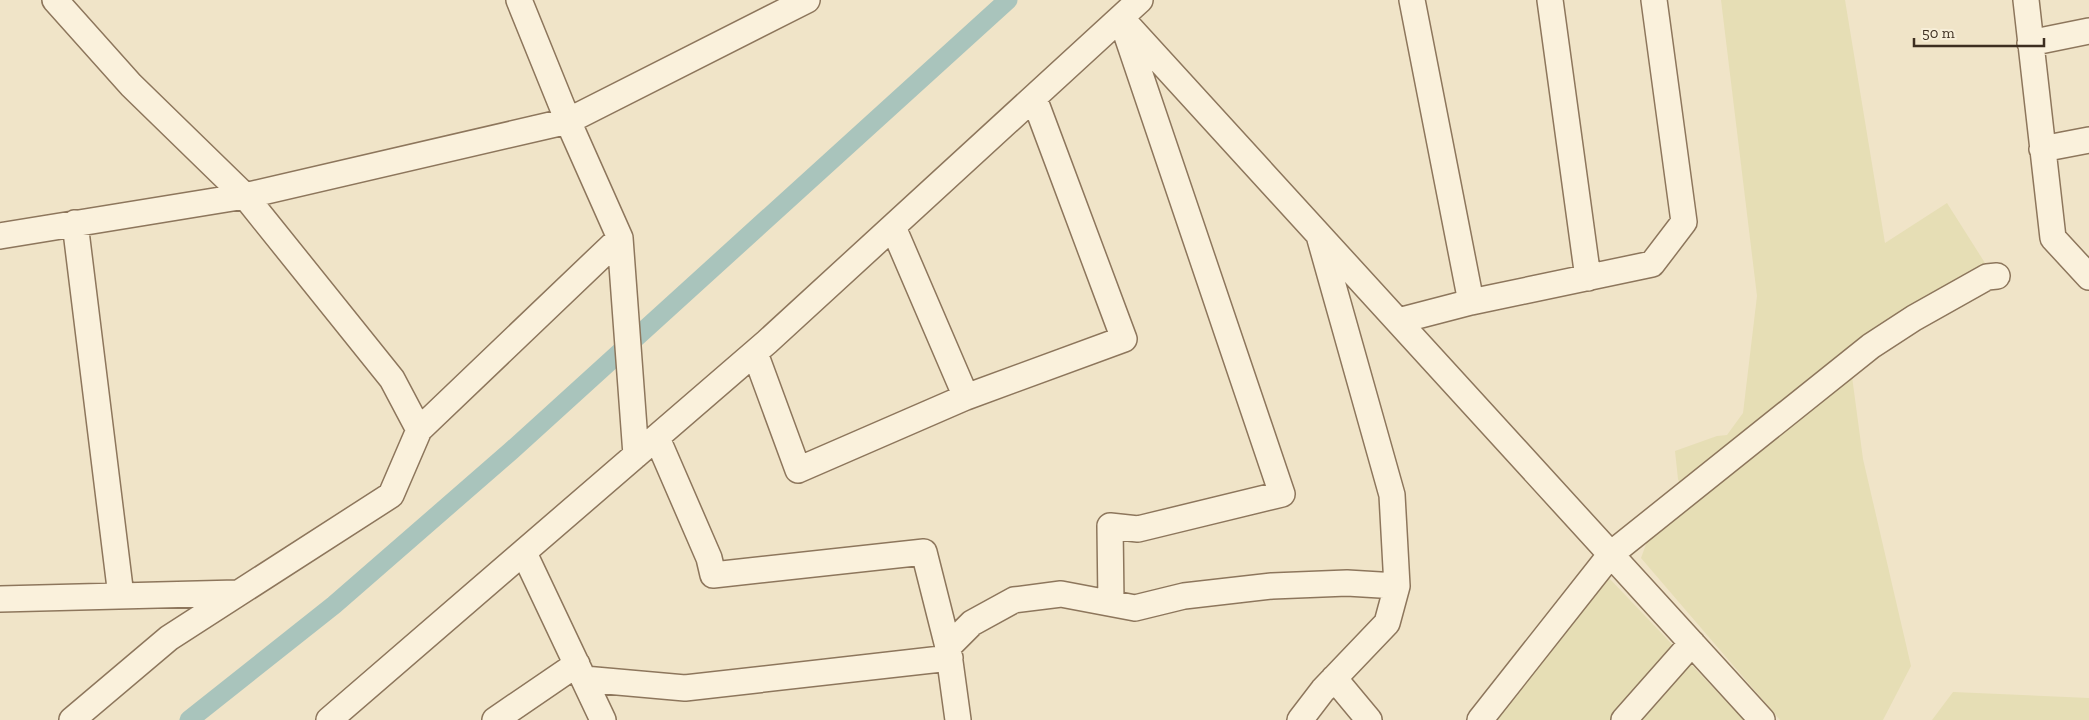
<svg xmlns="http://www.w3.org/2000/svg" width="2089" height="720" font-family="'Zilla Slab',serif">
<rect width="100%" height="100%" fill="#f0e4c8"/>
<path fill="#e6deb5" d="M 1721,0 L 1845,0 L 1885,243 L 1947,203 L 1985,263 L 1851,369 L 1863,459 L 1911,666 L 1883,720 L 1780,720 L 1641,558 L 1649,536 L 1685,498 L 1678,479 L 1675,451 L 1717,436 L 1727,435 L 1743,413 L 1757,296 Z
M 1609,578 L 1744,720 L 1496,720 Z
M 1953,692 L 2089,698 L 2089,720 L 1932,720 Z"/>
<g fill="none" stroke-linecap="round" stroke-linejoin="round">
<path stroke="#a9c4bc" stroke-width="19" d="M 189,720 L 334,605 L 511,451 L 1008,0"/>
<g stroke="#8d765c" stroke-width="28">
<path id="minor" d="M 55,0 L 131,85 L 245,196 L 568,121 L 807,0
M 1412,0 L 1471,302 L 1652,264 L 1684,222 L 1654,0
M 1550,0 L 1588,278
M 2026,0 L 2053,238 L 2089,277
M 1121,18 L 1762,720
M 2030,43 L 2089,31
M 2042,149 L 2089,140
M 75,223 L 121,596
M 893,227 L 966,397 L 1124,339 L 1034,98
M 0,236 L 245,196 L 392,379 L 419,430
M 620,238 L 636,455
M 1320,239 L 1392,495 L 1397,586
M 1398,321 L 1471,302
M 755,353 L 798,470 L 966,397
M 657,438 L 709,558 L 713,575 L 924,552 L 948,647
M 524,553 L 603,720
M 0,599 L 237,593
M 1111,603 L 1110,526 L 1138,529 L 1282,494 L 1124,27
M 1334,678 L 1369,720
M 584,679 L 685,688 L 950,658
M 72,720 L 169,638 L 391,495 L 419,430 L 620,238 L 568,121 L 519,0
M 329,720 L 767,342 L 1140,0
M 495,720 L 577,664
M 958,720 L 948,647 L 972,623 L 1014,600 L 1061,594 L 1135,608 L 1184,596 L 1272,586 L 1347,583 L 1397,586 L 1387,623 L 1323,690 L 1300,720
M 1480,720 L 1611,554 L 1871,346 L 1914,318 L 1987,277 L 1997,276
M 1624,720 L 1692,643"/>
</g>
<use href="#minor" stroke="#faf1dc" stroke-width="25"/>
</g>
<path d="M1914 38v8h130v-8" fill="none" stroke="#3d2e20" stroke-width="2.5"/>
<text x="1922" y="38" font-size="15" fill="#3d2e20" stroke="#f7eed8" stroke-width="4" paint-order="stroke">50 m</text>
</svg>
